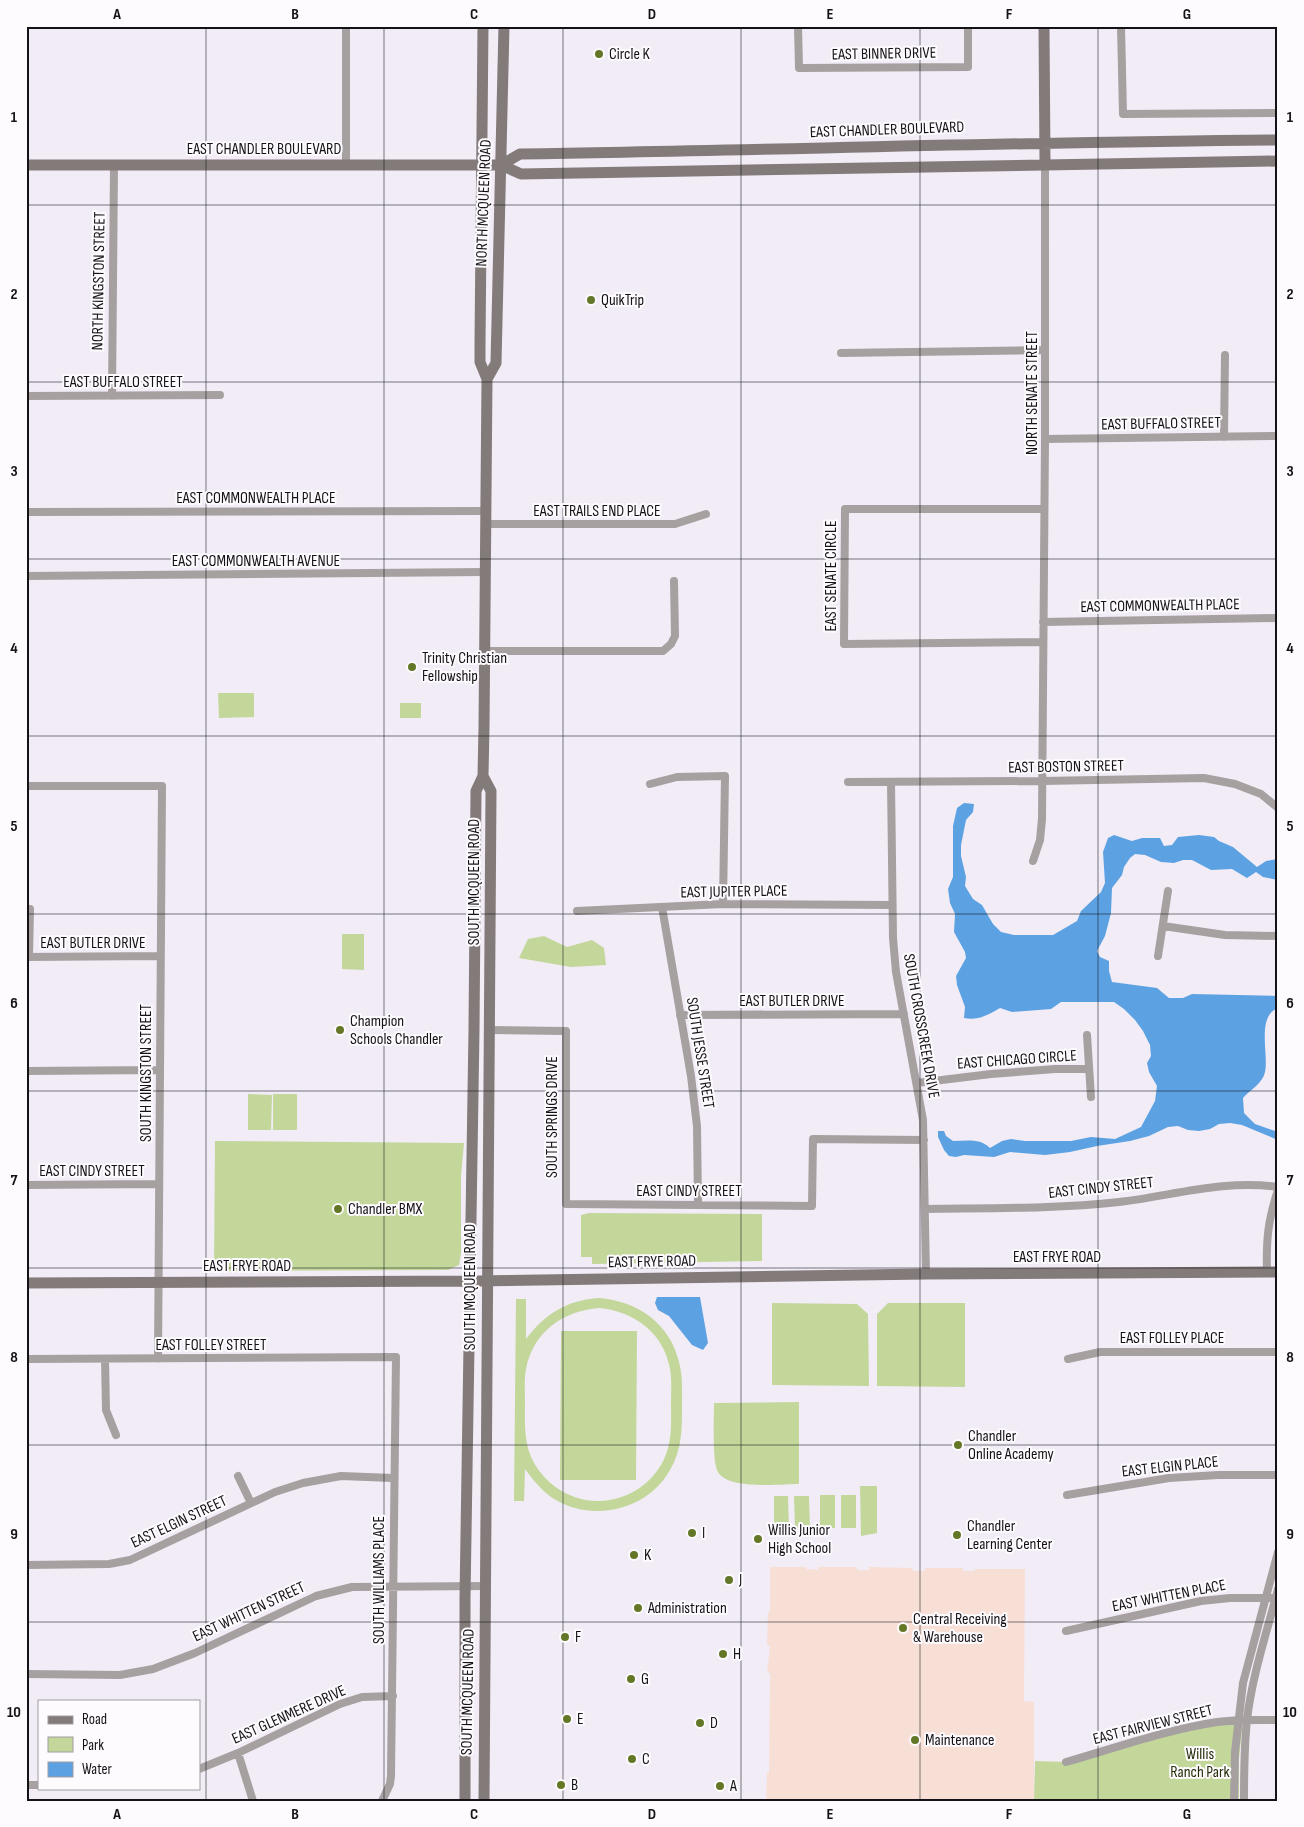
<svg xmlns="http://www.w3.org/2000/svg" width="1304" height="1827" font-family="'Sofia Sans Condensed',sans-serif">
<rect width="100%" height="100%" fill="#f2ecf7"/>
<path fill="#f8dfd6" d="M 770,1567 L 806,1567 L 806,1569 L 818,1570 L 818,1567 L 857,1567 L 857,1570 L 869,1570 L 869,1567 L 912,1568 L 913,1571 L 925,1571 L 925,1568 L 963,1568 L 963,1571 L 975,1571 L 975,1569 L 1025,1569 L 1024,1701 L 1034,1702 L 1034,1801 L 766,1801 L 767,1773 L 769,1773 L 770,1673 L 767,1673 L 770,1646 L 767,1645 L 768,1612 L 770,1612 Z"/>
<path fill="#c3d79b" fill-rule="evenodd" d="M 218,693 L 254,693 L 254,717 L 219,718 Z
M 400,703 L 421,703 L 421,718 L 400,718 Z
M 342,934 L 364,934 L 364,970 L 342,969 Z
M 544,936 L 567,947 L 592,940 L 604,948 L 606,965 L 571,967 L 519,958 L 528,939 Z
M 248,1094 L 272,1095 L 271,1130 L 248,1130 Z
M 273,1094 L 297,1094 L 297,1130 L 273,1130 Z
M 215,1141 L 464,1143 L 461,1176 L 461,1253 L 459,1265 L 448,1270 L 214,1271 Z
M 589,1213 L 762,1214 L 762,1261 L 592,1264 L 592,1257 L 581,1257 L 581,1215 Z
M 599,1298 C 637,1301 670,1323 679,1362 C 683,1376 682,1392 682,1407 C 682,1429 682,1450 670,1470 C 648,1510 593,1523 554,1499 C 542,1491 534,1481 525,1469 L 524,1501 L 514,1501 L 516,1299 L 526,1299 L 526,1339 C 545,1314 567,1300 599,1298 ZM 599,1308 C 634,1311 664,1333 670,1369 C 672,1380 671,1392 671,1403 C 671,1418 672,1434 668,1448 C 660,1479 630,1501 598,1501 C 566,1501 536,1478 528,1448 C 524,1433 525,1417 525,1402 C 525,1391 524,1380 526,1369 C 533,1332 563,1311 599,1308 Z
M 772,1303 L 857,1304 L 868,1314 L 869,1386 L 772,1385 Z
M 888,1303 L 965,1303 L 965,1387 L 877,1386 L 877,1314 Z
M 561,1331 L 637,1331 L 636,1480 L 560,1480 Z
M 799,1402 L 799,1484 C 780,1484 728,1490 718,1472 C 712,1462 714,1417 714,1403 Z
M 860,1486 L 877,1486 L 877,1533 L 861,1536 Z
M 820,1495 L 835,1495 L 835,1528 L 820,1528 Z
M 841,1495 L 856,1495 L 856,1528 L 841,1528 Z
M 774,1496 L 788,1496 L 789,1528 L 774,1529 Z
M 794,1496 L 809,1496 L 810,1528 L 795,1529 Z
M 1243,1720 L 1239,1759 L 1239,1801 L 1034,1801 L 1035,1761 L 1066,1762 L 1182,1729 Z"/>
<path fill="#5ca2e3" d="M 964,803 L 974,804 L 973,812 L 966,820 L 961,845 L 961,856 L 966,877 L 965,886 L 973,899 L 982,905 L 993,924 L 1001,932 L 1014,935 L 1053,935 L 1077,921 L 1081,911 L 1101,892 L 1105,883 L 1103,852 L 1108,838 L 1114,835 L 1132,841 L 1142,838 L 1160,838 L 1164,846 L 1172,845 L 1178,837 L 1199,835 L 1214,837 L 1219,841 L 1233,847 L 1257,867 L 1266,861 L 1278,859 L 1278,880 L 1263,877 L 1256,872 L 1247,878 L 1232,869 L 1211,870 L 1192,860 L 1183,860 L 1174,863 L 1161,862 L 1145,855 L 1135,854 L 1130,858 L 1124,867 L 1122,875 L 1112,888 L 1111,913 L 1105,936 L 1097,951 L 1100,957 L 1109,961 L 1109,971 L 1112,982 L 1157,988 L 1169,998 L 1183,998 L 1192,994 L 1278,996 L 1278,1008 C 1256,1016 1269,1055 1265,1072 C 1263,1083 1250,1090 1243,1098 L 1244,1113 L 1255,1124 L 1278,1132 L 1278,1140 L 1242,1125 L 1230,1123 L 1219,1124 L 1210,1129 L 1199,1131 L 1188,1130 L 1178,1126 L 1168,1127 L 1149,1136 L 1130,1141 L 1097,1146 L 1070,1152 L 1045,1155 L 1010,1152 L 994,1157 L 964,1155 L 956,1157 L 949,1156 L 944,1150 L 938,1137 L 938,1131 L 944,1131 L 946,1136 L 953,1141 C 966,1141 980,1138 990,1148 L 1002,1141 L 1011,1139 L 1025,1141 L 1071,1141 L 1091,1137 L 1115,1139 L 1141,1127 L 1155,1101 L 1157,1086 L 1149,1072 L 1147,1063 L 1151,1056 L 1150,1045 L 1143,1031 L 1135,1020 L 1124,1009 L 1114,1002 L 1061,1002 L 1051,1009 L 1012,1012 L 1000,1008 C 988,1015 978,1021 964,1018 L 965,1007 L 957,985 L 956,976 L 966,958 L 965,952 L 954,932 L 955,914 L 950,903 L 948,889 L 953,877 L 953,826 L 957,808 Z
M 657,1297 L 700,1297 L 708,1343 L 703,1350 L 692,1345 L 669,1316 L 658,1310 L 655,1303 Z"/>
<g fill="none" stroke-linecap="round" stroke-linejoin="round">
<path stroke="#a6a0a0" stroke-width="8" d="M 798,26 L 799,68 L 968,67 L 968,26
M 1121,26 L 1123,114 L 1278,113
M 346,165 L 346,26
M 841,353 L 1045,350
M 26,396 L 220,395
M 112,396 L 114,166
M 1224,437 L 1225,355
M 1045,439 L 1278,436
M 26,512 L 486,511
M 486,524 L 675,524 L 706,514
M 26,576 L 485,572
M 1043,622 L 1278,618
M 1043,642 L 844,644 L 845,509 L 1044,509
M 485,651 L 663,651 L 671,644 L 675,636 L 674,581
M 848,782 L 1042,781 L 1204,778 L 1235,784 L 1261,794 L 1278,808
M 891,782 L 893,938 L 896,972 L 923,1120 L 926,1274
M 650,784 L 677,777 L 725,776 L 723,904
M 26,786 L 162,786 L 158,1359
M 1033,861 L 1040,840 L 1042,819 L 1045,439 L 1045,163
M 662,907 L 691,1076 L 697,1126 L 698,1205
M 577,911 L 723,904 L 891,905
M 1163,926 L 1225,935 L 1278,936
M 1158,956 L 1168,891
M 26,957 L 160,956
M 29,957 L 30,909
M 680,1015 L 904,1014
M 489,1030 L 566,1031 L 566,1204 L 812,1206 L 813,1139 L 924,1140
M 1087,1035 L 1091,1097
M 26,1071 L 160,1070
M 917,1083 L 991,1074 L 1055,1069 L 1089,1069
M 26,1185 L 158,1184
M 925,1209 C 990,1208 1055,1209 1119,1202 C 1171,1196 1225,1179 1278,1187
M 1267,1272 C 1266,1240 1268,1220 1278,1190
M 26,1359 L 396,1357 L 391,1776 L 390,1784 L 382,1801
M 105,1359 L 106,1410 L 116,1435
M 1068,1359 L 1100,1352 L 1278,1352
M 238,1476 L 251,1503
M 1067,1495 L 1169,1478 L 1218,1475 L 1278,1475
M 26,1565 L 109,1564 L 130,1560 L 275,1492 L 303,1483 L 341,1476 L 393,1478
M 1066,1631 L 1201,1601 L 1230,1598 L 1278,1598
M 26,1674 L 120,1675 L 153,1669 L 195,1653 L 316,1596 L 352,1587 L 486,1586
M 238,1753 L 253,1801
M 1066,1762 C 1115,1748 1165,1730 1217,1722 C 1237,1719 1257,1720 1278,1720
M 199,1769 L 238,1753 L 340,1704 L 362,1697 L 393,1696
M 26,1785 L 39,1785
M 1234,1801 L 1235,1752 L 1243,1683 L 1278,1552
M 1244,1801 C 1244,1774 1244,1747 1247,1720 C 1252,1676 1267,1632 1278,1589"/>
<path stroke="#837a7a" stroke-width="11" d="M 1044,26 L 1045,163
M 26,165 L 501,165 L 521,174 L 1278,161
M 501,165 L 520,154 C 773,150 1025,142 1278,140
M 487,379 L 496,363 L 504,26
M 483,776 L 491,791 L 484,1801
M 26,1283 L 471,1281 L 926,1274 L 1278,1272
M 465,1801 L 465,1598 L 474,1030 L 476,791 L 483,776 L 484,727 L 487,379 L 480,362 L 480,344 L 483,26"/>
</g>
<path fill="none" stroke="#141216" stroke-width="1" stroke-opacity="0.55" d="M 206,26 L 206,1801M 384,26 L 384,1801M 563,26 L 563,1801M 741,26 L 741,1801M 920,26 L 920,1801M 1098,26 L 1098,1801M 26,205 L 1278,205M 26,382 L 1278,382M 26,559 L 1278,559M 26,736 L 1278,736M 26,914 L 1278,914M 26,1091 L 1278,1091M 26,1268 L 1278,1268M 26,1445 L 1278,1445M 26,1622 L 1278,1622"/>
<g fill="#647727" stroke="#fdfbfe" stroke-width="2">
<circle cx="599" cy="54" r="5"/>
<circle cx="591" cy="300" r="5"/>
<circle cx="412" cy="667" r="5"/>
<circle cx="340" cy="1030" r="5"/>
<circle cx="338" cy="1209" r="5"/>
<circle cx="958" cy="1445" r="5"/>
<circle cx="692" cy="1533" r="5"/>
<circle cx="957" cy="1535" r="5"/>
<circle cx="758" cy="1539" r="5"/>
<circle cx="634" cy="1555" r="5"/>
<circle cx="729" cy="1580" r="5"/>
<circle cx="638" cy="1608" r="5"/>
<circle cx="903" cy="1628" r="5"/>
<circle cx="565" cy="1637" r="5"/>
<circle cx="723" cy="1654" r="5"/>
<circle cx="631" cy="1679" r="5"/>
<circle cx="567" cy="1719" r="5"/>
<circle cx="700" cy="1723" r="5"/>
<circle cx="915" cy="1740" r="5"/>
<circle cx="632" cy="1759" r="5"/>
<circle cx="561" cy="1785" r="5"/>
<circle cx="720" cy="1786" r="5"/>
</g>
<g text-anchor="middle" dominant-baseline="central" stroke-width="4" stroke-linejoin="round" paint-order="stroke">
<g font-size="16" fill="#141216" stroke="#fdfbfe" text-anchor="start">
<text x="609" y="54">Circle K</text>
<text x="601" y="300">QuikTrip</text>
<text x="422" y="658">Trinity Christian<tspan x="422" dy="18">Fellowship</tspan></text>
<text x="350" y="1021">Champion<tspan x="350" dy="18">Schools Chandler</tspan></text>
<text x="348" y="1209">Chandler BMX</text>
<text x="968" y="1436">Chandler<tspan x="968" dy="18">Online Academy</tspan></text>
<text x="967" y="1526">Chandler<tspan x="967" dy="18">Learning Center</tspan></text>
<text x="768" y="1530">Willis Junior<tspan x="768" dy="18">High School</tspan></text>
<text x="702" y="1533">I</text>
<text x="644" y="1555">K</text>
<text x="739" y="1580">J</text>
<text x="648" y="1608">Administration</text>
<text x="913" y="1619">Central Receiving<tspan x="913" dy="18">&amp; Warehouse</tspan></text>
<text x="575" y="1637">F</text>
<text x="733" y="1654">H</text>
<text x="641" y="1679">G</text>
<text x="577" y="1719">E</text>
<text x="710" y="1723">D</text>
<text x="925" y="1740">Maintenance</text>
<text x="642" y="1759">C</text>
<text x="571" y="1785">B</text>
<text x="730" y="1786">A</text>
</g>
<g font-size="16" fill="#141216" stroke="#fdfbfe">
<text transform="translate(884 54) rotate(-1)">EAST BINNER DRIVE</text>
<text transform="translate(887 130) rotate(-2)">EAST CHANDLER BOULEVARD</text>
<text x="264" y="149">EAST CHANDLER BOULEVARD</text>
<text transform="translate(484 203) rotate(-88)">NORTH MCQUEEN ROAD</text>
<text transform="translate(99 281) rotate(-89)">NORTH KINGSTON STREET</text>
<text x="123" y="382">EAST BUFFALO STREET</text>
<text transform="translate(1032 393) rotate(-90)">NORTH SENATE STREET</text>
<text transform="translate(1161 424) rotate(-1)">EAST BUFFALO STREET</text>
<text x="256" y="498">EAST COMMONWEALTH PLACE</text>
<text x="597" y="511">EAST TRAILS END PLACE</text>
<text x="256" y="561">EAST COMMONWEALTH AVENUE</text>
<text transform="translate(831 576) rotate(-90)">EAST SENATE CIRCLE</text>
<text transform="translate(1160 606) rotate(-1)">EAST COMMONWEALTH PLACE</text>
<text transform="translate(1066 767) rotate(-1)">EAST BOSTON STREET</text>
<text transform="translate(474 882) rotate(-90)">SOUTH MCQUEEN ROAD</text>
<text transform="translate(734 892) rotate(-1)">EAST JUPITER PLACE</text>
<text x="93" y="943">EAST BUTLER DRIVE</text>
<text x="792" y="1001">EAST BUTLER DRIVE</text>
<text transform="translate(921 1026) rotate(80)">SOUTH CROSSCREEK DRIVE</text>
<text transform="translate(700 1053) rotate(81)">SOUTH JESSE STREET</text>
<text transform="translate(1017 1060) rotate(-4)">EAST CHICAGO CIRCLE</text>
<text transform="translate(146 1073) rotate(-90)">SOUTH KINGSTON STREET</text>
<text transform="translate(552 1117) rotate(-90)">SOUTH SPRINGS DRIVE</text>
<text x="92" y="1171">EAST CINDY STREET</text>
<text transform="translate(1101 1188) rotate(-6)">EAST CINDY STREET</text>
<text x="689" y="1191">EAST CINDY STREET</text>
<text x="1057" y="1257">EAST FRYE ROAD</text>
<text transform="translate(652 1262) rotate(-1)">EAST FRYE ROAD</text>
<text x="247" y="1266">EAST FRYE ROAD</text>
<text transform="translate(470 1287) rotate(-90)">SOUTH MCQUEEN ROAD</text>
<text x="1172" y="1338">EAST FOLLEY PLACE</text>
<text x="211" y="1345">EAST FOLLEY STREET</text>
<text transform="translate(1170 1467) rotate(-6)">EAST ELGIN PLACE</text>
<text transform="translate(179 1522) rotate(-25)">EAST ELGIN STREET</text>
<text transform="translate(379 1580) rotate(-90)">SOUTH WILLIAMS PLACE</text>
<text transform="translate(1169 1596) rotate(-11)">EAST WHITTEN PLACE</text>
<text transform="translate(249 1612) rotate(-25)">EAST WHITTEN STREET</text>
<text transform="translate(468 1692) rotate(-89)">SOUTH MCQUEEN ROAD</text>
<text transform="translate(289 1715) rotate(-24)">EAST GLENMERE DRIVE</text>
<text transform="translate(1153 1725) rotate(-14)">EAST FAIRVIEW STREET</text>
</g>
<g font-size="16" fill="#252e08" stroke="#fdfbfe">
<text x="1200" y="1754">Willis<tspan x="1200" dy="18">Ranch Park</tspan></text>
</g>
</g>
<rect width="1304" height="1827" fill="none" stroke="#fdfbfe" stroke-width="55"/>
<rect x="38" y="1700" width="162" height="90" fill="#fdfbfe" stroke="#a09ea1"/>
<rect x="48" y="1716" width="25" height="8" fill="#837a7a" stroke="#a09ea1"/>
<text x="82" y="1724" font-size="15" fill="#141216">Road</text>
<rect x="48" y="1737" width="25" height="15" fill="#c3d79b" stroke="#a09ea1"/>
<text x="82" y="1750" font-size="15" fill="#141216">Park</text>
<rect x="48" y="1762" width="25" height="15" fill="#5ca2e3" stroke="#a09ea1"/>
<text x="82" y="1774" font-size="15" fill="#141216">Water</text>
<rect x="28" y="28" width="1248" height="1772" fill="none" stroke="#141216" stroke-width="2"/>
<g font-size="16" text-anchor="middle" font-weight="bold" fill="#141216">
<text x="117" y="19">A</text>
<text x="295" y="19">B</text>
<text x="474" y="19">C</text>
<text x="652" y="19">D</text>
<text x="830" y="19">E</text>
<text x="1009" y="19">F</text>
<text x="1187" y="19">G</text>
<text x="14" y="122">1</text>
<text x="1290" y="122">1</text>
<text x="14" y="299">2</text>
<text x="1290" y="299">2</text>
<text x="14" y="476">3</text>
<text x="1290" y="476">3</text>
<text x="14" y="653">4</text>
<text x="1290" y="653">4</text>
<text x="14" y="831">5</text>
<text x="1290" y="831">5</text>
<text x="14" y="1008">6</text>
<text x="1290" y="1008">6</text>
<text x="14" y="1185">7</text>
<text x="1290" y="1185">7</text>
<text x="14" y="1362">8</text>
<text x="1290" y="1362">8</text>
<text x="14" y="1539">9</text>
<text x="1290" y="1539">9</text>
<text x="14" y="1717">10</text>
<text x="1290" y="1717">10</text>
<text x="117" y="1819">A</text>
<text x="295" y="1819">B</text>
<text x="474" y="1819">C</text>
<text x="652" y="1819">D</text>
<text x="830" y="1819">E</text>
<text x="1009" y="1819">F</text>
<text x="1187" y="1819">G</text>
</g>
</svg>
